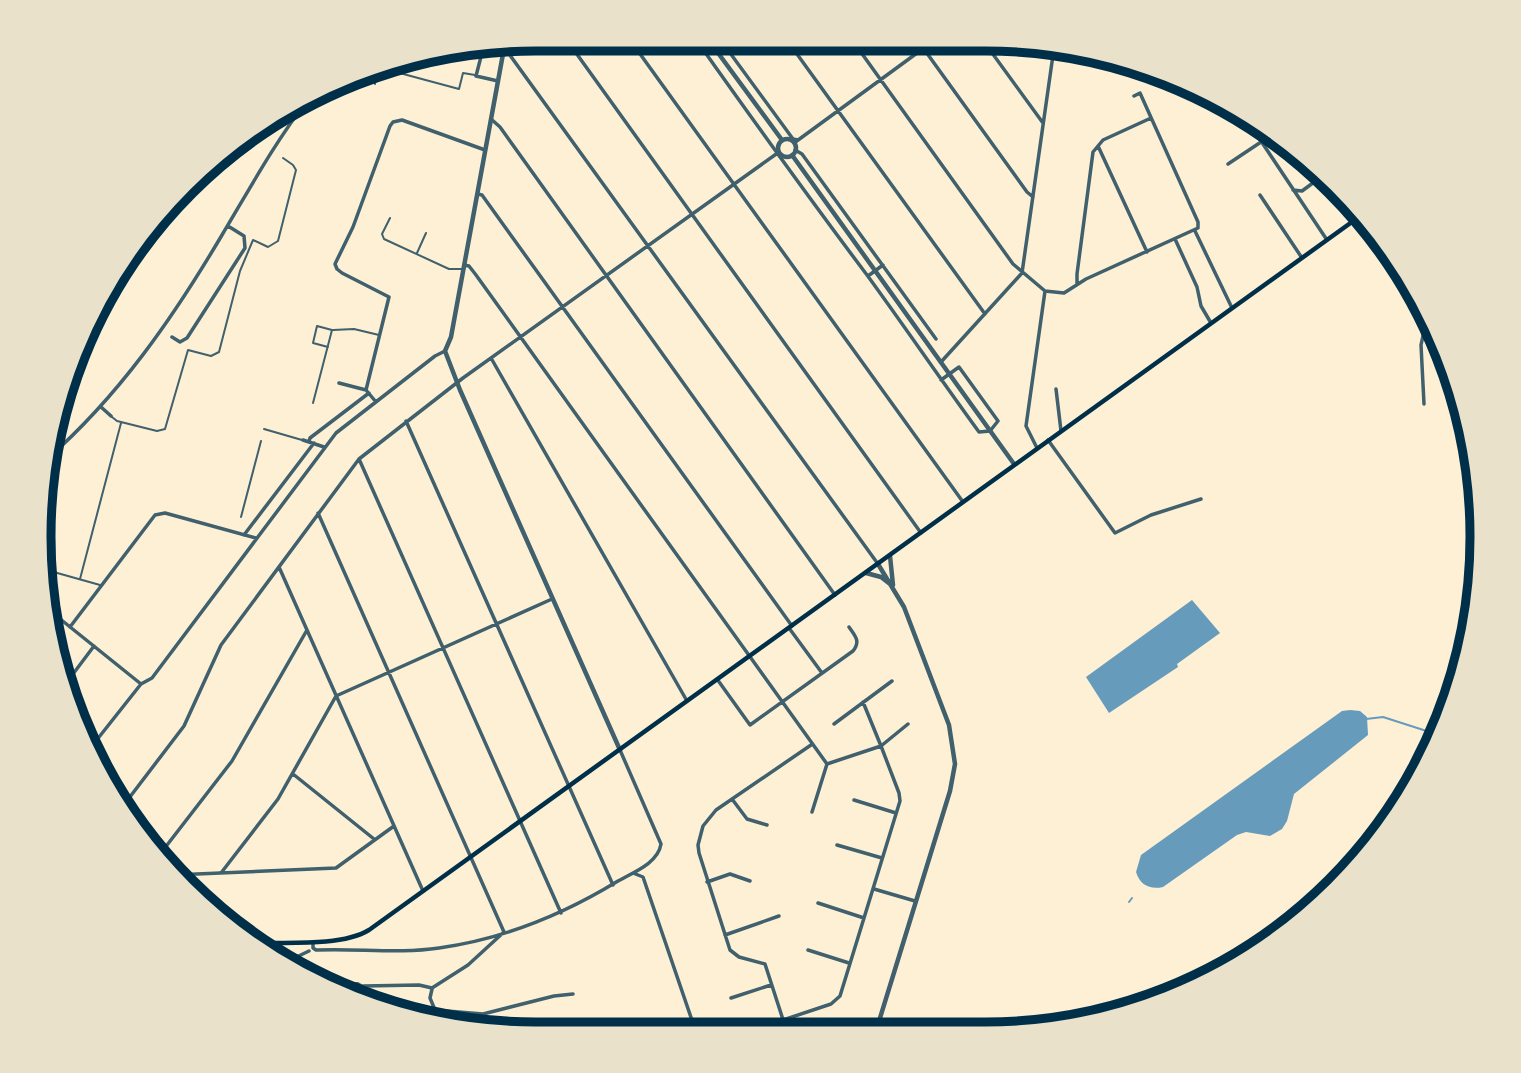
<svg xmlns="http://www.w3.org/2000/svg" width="1521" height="1073" font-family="Rubik,sans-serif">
<rect width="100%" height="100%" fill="#fdf0d5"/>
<path fill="#669bbc" d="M 1192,600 L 1220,633 L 1177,664 L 1178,667 L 1109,713 L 1086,677 Z
M 1350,710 L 1360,711 L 1367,717 L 1368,735 L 1294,794 L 1287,821 L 1282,829 L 1270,836 L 1246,832 L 1237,835 L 1163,887 C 1150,890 1140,885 1136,872 L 1141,855 L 1342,711 Z"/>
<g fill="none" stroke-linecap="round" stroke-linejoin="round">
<path stroke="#669bbc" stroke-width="2" d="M 1366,719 L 1383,717 L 1439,735
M 1129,902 L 1132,898"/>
<path stroke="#3f606c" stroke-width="2" d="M 381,68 L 459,89 L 463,73 L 475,75
M 374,71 L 375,84
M 390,218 L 382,234 L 384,239 L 449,269 L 462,269
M 417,253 L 426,233
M 333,330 L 354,329 L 379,335
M 313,403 L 332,330 L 317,326 L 313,343 L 328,347
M 112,417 L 117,421 L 157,431 L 165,429 L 188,350 L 211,356 L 219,352 L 240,271 L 253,240 L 268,247 L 278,241 L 296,170 L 293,165 L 283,158
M 264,429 L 302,440
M 241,517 L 261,441
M 43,569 L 100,585
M 80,579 L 121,423
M 339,984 L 358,983 L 363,986 L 360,989 L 360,1000"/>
<path stroke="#3f606c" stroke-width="3.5" d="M 566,39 L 921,533
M 630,40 L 963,502
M 697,41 C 753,120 809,198 867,275 C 905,327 941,380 979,432 L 990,431 L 998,421 L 959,367 L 941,380
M 722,42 L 793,139 L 798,140
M 789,43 L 985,314
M 855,44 L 1013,264 L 1045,291 L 1064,293 L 1086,279 L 1198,228 L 1198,222 L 1140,93 L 1134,96
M 484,45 L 476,76 L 498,81
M 921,45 L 1027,192 L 1033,197
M 987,46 L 1043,123
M 504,47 L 878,564
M 1241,111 L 1327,240
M 491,119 L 500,127 L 835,595
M 794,143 L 928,45
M 1098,146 L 1147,252
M 795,150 L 802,154 L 936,339
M 1228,164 L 1261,142
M 1293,190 L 1302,191 L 1321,177
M 478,194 L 482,195 L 792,626
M 1260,195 L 1302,258
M 1195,231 L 1232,308
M 1175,239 L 1197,287 L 1201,306 L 1211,323
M 1393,255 L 1393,261 L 1400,266
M 464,265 L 469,266 L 476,275 L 827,764 L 881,746 L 899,793 L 900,801 L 840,996 L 831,1004 L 783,1020
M 868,276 L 883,265
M 1077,284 L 1077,274 L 1093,152 L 1103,140 L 1151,118
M 172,337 L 180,342 L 187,338 L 245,248 L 244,236 L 228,226
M 491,358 L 687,701
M 941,362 L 1022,273 L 1054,48
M 339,383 L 366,390 L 376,402
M 1056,389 L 1061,431
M 366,390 L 389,297 L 342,273 L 337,269 L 335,264 L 353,227 L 390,126 L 393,122 L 402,120 L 485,150
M 1424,404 L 1421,345 L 1426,322 L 1425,309
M 101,407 L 111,416
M 406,421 L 613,885
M 303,440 L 324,447
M 1048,440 L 1115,533 L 1151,515 L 1201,499
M 309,442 L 310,438 L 369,393
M 1037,448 L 1026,426 L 1045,291
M 359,459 L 561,913
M 46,460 C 119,396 173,318 222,235 C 249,190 275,142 307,101
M 318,513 L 504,932 L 468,965 L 432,988 L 419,985 L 363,986
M 244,535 L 314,443
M 279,567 L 423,891
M 44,606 L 141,684
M 70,627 L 155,515 L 165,513 L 256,538
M 789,628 L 822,673
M 717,679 L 750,725 L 853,651 C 861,641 855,636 849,627
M 67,682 L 94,646
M 863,702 L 881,746 L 908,724
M 834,724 L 892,681
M 88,751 L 141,684 L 152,678 L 336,433 L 435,356 L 445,351
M 293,774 L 374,839
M 732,799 L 747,819 L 767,825
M 854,800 L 896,813
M 123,806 L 184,726 L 221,645 L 359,459 L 463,378 L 779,152
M 812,812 L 827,764
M 837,845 L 882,858
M 157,858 L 232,761 L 307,630
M 221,873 L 278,799 L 336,696 L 552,599
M 633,873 L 643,877 L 696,1032
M 173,875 L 336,868 L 394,826
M 707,882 L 730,874 L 750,881
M 874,889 L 915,901
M 818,903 L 864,918
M 725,935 L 779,916
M 313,942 L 313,948 L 316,950 C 357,948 399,954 439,948 C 503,939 564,914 618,881 C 634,872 658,863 661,844 L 620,750
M 808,950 L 849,963
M 284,963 L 309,951
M 432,989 L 430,998 L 435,1010
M 731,998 L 771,985
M 466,1014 L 475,1029
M 410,1018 L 435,1010 L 483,1014 L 554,996 L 573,994
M 787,1032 L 765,964 L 739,957 L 730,950 L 699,853 L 698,845 L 703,826 L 716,810 L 811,745"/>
<path stroke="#3f606c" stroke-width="4.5" d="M 710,42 L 782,140
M 505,43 L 451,337 L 445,351 L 460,390 L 620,750
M778 148a9 9 0 1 1 18 0a9 9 0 1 1-18 0Z
M 792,155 L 1014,464
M 890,556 L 893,585
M 866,573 L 881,577 L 890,584
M 876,1031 L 950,791 L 955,764 L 949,725 L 904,607 L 878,564"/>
<path stroke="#003049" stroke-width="4.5" d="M 251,943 C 285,942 341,947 369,930 L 1363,214"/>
</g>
<path d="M0 0H1521V1073H0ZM536 51H985A485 485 0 0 1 1470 536V537A485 485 0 0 1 985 1022H536A485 485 0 0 1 51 537V536A485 485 0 0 1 536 51Z" fill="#e9e1ca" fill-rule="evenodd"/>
<path fill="none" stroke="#003049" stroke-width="9" d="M536 51H985A485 485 0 0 1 1470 536V537A485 485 0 0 1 985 1022H536A485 485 0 0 1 51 537V536A485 485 0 0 1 536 51Z"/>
</svg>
